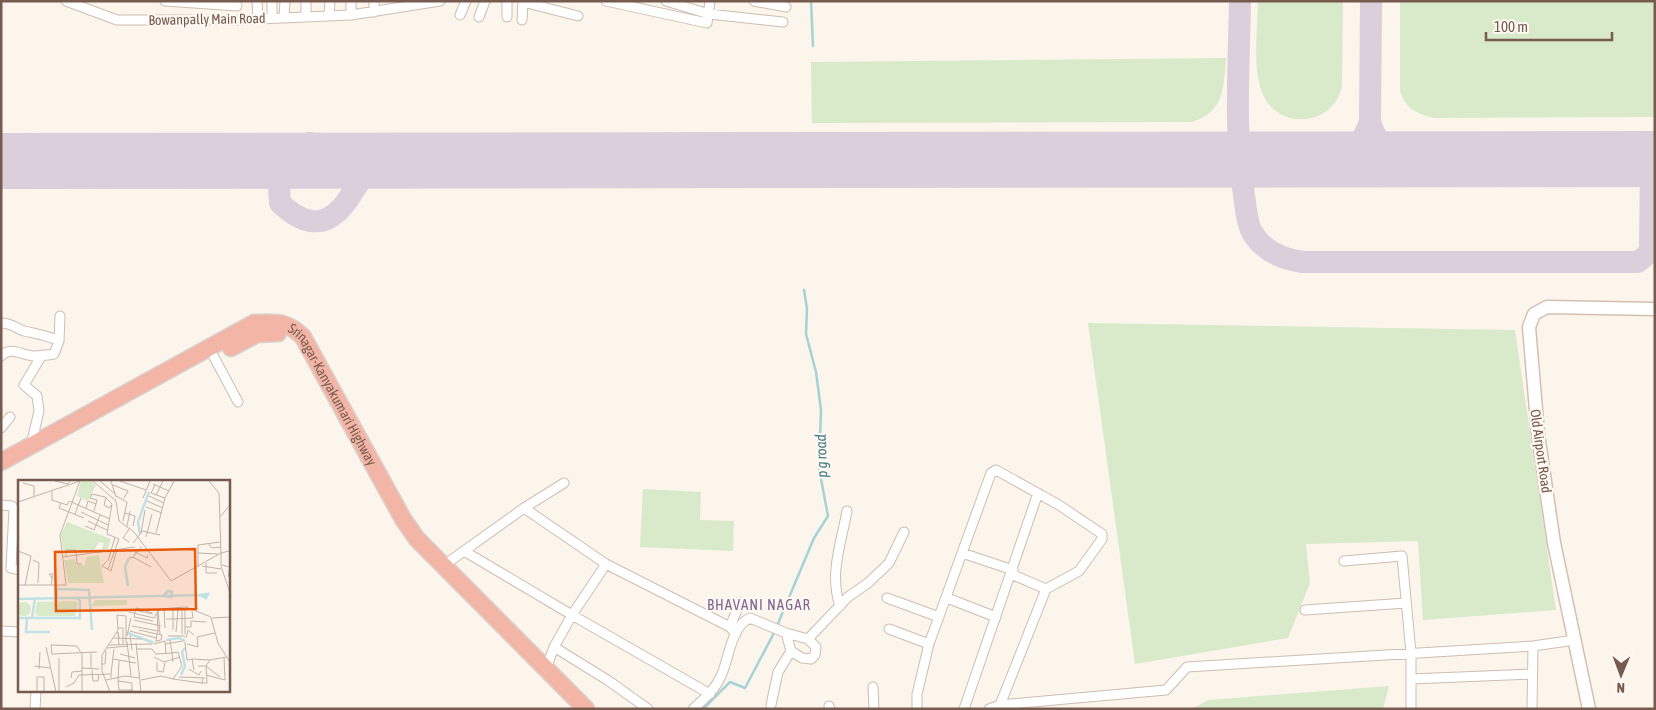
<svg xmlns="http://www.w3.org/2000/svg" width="1656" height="710" font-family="'Asap Condensed',sans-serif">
<rect width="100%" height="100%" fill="#fcf5ec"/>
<path fill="#d8eaca" d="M 1258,1 L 1343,1 L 1342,86 C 1335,124 1282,132 1264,97 C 1251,69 1258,31 1258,1 Z
M 1400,1 L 1655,1 L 1655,117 L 1436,118 C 1418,115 1405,109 1400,90 Z
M 1226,58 C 1224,86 1224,113 1192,122 L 812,123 L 811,62 Z
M 1088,323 L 1515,330 L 1556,610 L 1423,620 L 1418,541 L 1306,544 L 1310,583 L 1288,638 L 1135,664 Z
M 643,489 L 701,492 L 700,520 L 734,521 L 733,551 L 640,547 Z
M 1389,686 L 1383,709 L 1192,709 L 1208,700 Z"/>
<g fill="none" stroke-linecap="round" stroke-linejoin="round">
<path stroke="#a6d2d7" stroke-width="2.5" d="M 811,1 L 813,46
M 777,626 L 814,538 L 828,516 L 819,468 L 821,410 L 816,372 L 806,334 L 807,309 L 804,290
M 703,709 L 730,682 L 745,688 L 775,631"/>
<path stroke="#dacfda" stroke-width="22" d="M 1240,1 C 1239,66 1234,131 1244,195 C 1246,207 1246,221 1252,232 C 1263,251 1282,259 1303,262 L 1638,262 L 1648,254 L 1650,248 L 1651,159
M 1371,1 L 1370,122 C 1376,143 1389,154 1409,159
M 392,160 C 381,165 371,169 363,178 C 355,187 350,198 343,206 C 322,231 300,222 280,203 C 278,172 274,152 310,143 L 404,160
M 1333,160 C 1353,153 1363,142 1370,122"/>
<path stroke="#dacfda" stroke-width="56" d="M 1,161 L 1655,159"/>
<g stroke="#cebdb1" stroke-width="11">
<path id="street" d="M 66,1 L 117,20 L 238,20 L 351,15 L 440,1
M 165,1 L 237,6
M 257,1 L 258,19
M 272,1 L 272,18
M 507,1 L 507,17
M 606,1 L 707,23 L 710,1
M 666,1 L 709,14 L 783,22
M 754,1 L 786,7
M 523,2 L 578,16
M 374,12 L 374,1
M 351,15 L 351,1
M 460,15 L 466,1
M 329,16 L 330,1
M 284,17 L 285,1
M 306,17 L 306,1
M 479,17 L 485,1
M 522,20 L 523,1
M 1,323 C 12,323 15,328 24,331 C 37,334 47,335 59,341 L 54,354 C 48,355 40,356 33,356 C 21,355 11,346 1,356
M 59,341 L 60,316
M 214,357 L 238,402
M 1,428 L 10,417
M 31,445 L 39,411 L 37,396 L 24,385 L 42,355
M 1,505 L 12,506 L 14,509 L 11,568 L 19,570
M 524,508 L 606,564 L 730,627 L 736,634
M 464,551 L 572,615 L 606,564
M 962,553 L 1013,570
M 1344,561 L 1402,556 L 1411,653 L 1411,709
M 443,566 L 524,508 L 564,483
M 887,598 L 939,617
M 947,598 L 996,617
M 840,606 C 829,574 841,544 847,511
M 1305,610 L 1406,603
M 730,627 L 740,602
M 889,629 L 929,644
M 1,631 L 19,632
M 808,639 L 848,597 L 868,583 L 889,563 L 904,532
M 554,647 L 572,615 L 710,694
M 546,669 L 554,647 L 609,681 L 648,709
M 1411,679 L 1532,674
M 873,687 L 874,709
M 771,705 L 778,672 L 791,651 L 786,633
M 1000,705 L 1046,589 L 1011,574
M 829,706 L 830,709
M 35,709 L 36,691
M 693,709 C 704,699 715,690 721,676 C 729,659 731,626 750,618 L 786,633 L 808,639 L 816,647 L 815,655 L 811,659 L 802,658 L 791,651
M 917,709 L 917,694 L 929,644 L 991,473 L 996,470 L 1059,505 L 1102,534 L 1102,539 L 1079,571 L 1046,589
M 964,709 L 1038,493
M 989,709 L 1000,705 L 1166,690 L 1187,667 L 1533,646 L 1575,640
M 1532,709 L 1533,646"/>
</g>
<g stroke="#d4bfb1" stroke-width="15">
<path id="secondary" d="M 1589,709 L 1554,543 L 1538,434 L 1529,327 L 1534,314 L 1547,307 L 1655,309"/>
</g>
<g stroke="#d9d1ce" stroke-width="19">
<g id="highway">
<path d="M 231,348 L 257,334 L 278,333"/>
<path id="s1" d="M 1,462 L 254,323 C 276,323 286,320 303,337 L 403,519 L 417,539 L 586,709"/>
</g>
</g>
<use href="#street" stroke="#fff" stroke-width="9"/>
<use href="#secondary" stroke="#fff" stroke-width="12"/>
<use href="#highway" stroke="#f3b6a6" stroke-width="16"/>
</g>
<g text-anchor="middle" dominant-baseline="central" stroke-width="4.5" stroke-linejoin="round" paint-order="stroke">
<g font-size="14" fill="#775b4f" stroke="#fef9f2">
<text transform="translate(207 19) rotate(-1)">Bowanpally Main Road</text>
<text stroke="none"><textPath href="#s1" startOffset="406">Srinagar-Kanyakumari Highway</textPath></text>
<text transform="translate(1541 451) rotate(82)">Old Airport Road</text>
</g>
<g font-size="15" font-style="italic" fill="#457b82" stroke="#fef9f2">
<text transform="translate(821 456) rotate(-92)">p g road</text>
</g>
<g font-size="15" letter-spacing="1" fill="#816692" stroke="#fef9f2">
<text x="759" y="604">BHAVANI NAGAR</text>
</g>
</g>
<g transform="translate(18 480)">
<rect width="212" height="212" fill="#fcf5ec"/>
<path d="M 63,1 L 73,1 L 78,5 L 70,21 L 59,16 ZM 49,42 L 93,59 L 90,69 L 83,70 L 86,63 L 81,62 L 75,72 L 45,70 L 43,55 ZM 81,75 L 86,103 L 50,103 L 46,80 L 57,79 L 58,85 L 67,85 L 68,77 ZM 77,120 L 109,120 L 109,125 L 74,126 ZM 57,121 L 60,123 L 57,136 L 20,136 L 17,133 L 19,122 ZM-1 129a7 7 0 1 1 14 0a7 7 0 1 1-14 0Z" fill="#d8eaca"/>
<path fill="none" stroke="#c0e2e6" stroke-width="2.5" d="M 122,54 L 120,42 L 131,12M 110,106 L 107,87 L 111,78M 182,115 L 190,114 L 188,118 L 182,115M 144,116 L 153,117 L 154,112 L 150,111 L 145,116M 39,118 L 39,109 L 71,110 L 74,150M 0,119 L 188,115M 0,138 L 62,138 L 62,121 L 59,118M 14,138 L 17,118M 9,139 L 8,152 L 32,152M 110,153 L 136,163M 148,160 L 161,158 L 167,161M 163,195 L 167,186 L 164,172 L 167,168"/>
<path fill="none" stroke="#c3b2a8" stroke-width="1" d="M 37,1 L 50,4 L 52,1M 75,1 L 98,21 L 101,41 L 116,52 L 153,101 L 203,73 L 203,86 L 213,116M 82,1 L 97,14M 93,1 L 98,17M 102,1 L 128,10M 191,1 L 201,13 L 203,73 L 211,71M 5,3 L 16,6 L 16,17M 135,4 L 151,11M 95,5 L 110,11 L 106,18M 137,5 L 133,13 L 147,18M 34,11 L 34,20 L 49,25 L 51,21 L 92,39M 138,15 L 145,1M 98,16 L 109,22 L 105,41M 131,16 L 146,23M 88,17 L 86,25 L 91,28 L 94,25M 125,18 L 132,1M 129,21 L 145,28M 0,22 L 62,1M 43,23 L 41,28 L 66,38M 128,27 L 144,33M 68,28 L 70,21 L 78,24M 76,31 L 79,20 L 72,18 L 74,14 L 87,17 L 94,24 L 89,54 L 101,59 L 90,89M 63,32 L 90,45M 107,33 L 117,36 L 115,46M 57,34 L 63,18M 202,37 L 213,24M 70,41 L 89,50M 67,46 L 76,50 L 82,35M 109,46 L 112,31M 111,49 L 105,58 L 111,62M 124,51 L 142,55M 138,53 L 147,18 L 156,1M 128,57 L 134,34M 115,63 L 123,53 L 127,30M 190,63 L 194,68 L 203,67M 0,71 L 13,76 L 7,105M 117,72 L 129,78 L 130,75M 180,73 L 200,74M 45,77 L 117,67M 48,77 L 48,70 L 58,70 L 59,84 L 64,84M 111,77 L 114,78 L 124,66M 115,77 L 133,87M 15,80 L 21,83 L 20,103M 89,81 L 84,86 L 93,91 L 99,69M 90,81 L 97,57M 188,83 L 188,93 L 199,93M 204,85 L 212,87 L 210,97M 184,86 L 203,89M 180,87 L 180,65 L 202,62M 0,105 L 48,105 L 42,55 L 62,1M 33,105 L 35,94 L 31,94 L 34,98M 146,128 L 147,148M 155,128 L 155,139 L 175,138 L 174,131M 112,129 L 135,134M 164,129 L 164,154M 167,129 L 167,147M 140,130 L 142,155M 111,132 L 136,138 L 141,129 L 168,127 L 193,137M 134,133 L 118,128 L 116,137 L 135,141M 139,133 L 140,151M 213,137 L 193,138 L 200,163 L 213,184M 148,139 L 155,139 L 155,150M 116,140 L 143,146M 114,146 L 140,151 L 139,154 L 144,155 L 143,160 L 138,161M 100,148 L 105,148 L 105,164M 121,150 L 139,154 L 138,162M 112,151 L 138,158M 158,152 L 160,129M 167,154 L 167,147 L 173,147 L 173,141 L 188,142M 112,155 L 114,170M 109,156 L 113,138M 150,156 L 167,156M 96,158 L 124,159M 168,158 L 170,150 L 176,155M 152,160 L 154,173 L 160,172 L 164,186 L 155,199M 109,162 L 113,196M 167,162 L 169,180 L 174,179 L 176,190M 118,163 L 123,212M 136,164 L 147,161 L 148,174M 147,164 L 165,161M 169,164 L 180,167 L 179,157 L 197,153M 91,165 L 134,164M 101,165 L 100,152 L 101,158M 28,167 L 38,212M 89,168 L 110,166M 119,169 L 134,169 L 137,173M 63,173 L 59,166 L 33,165 L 34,174 L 79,172M 64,173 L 64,212M 73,173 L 73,189M 102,174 L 117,178M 137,174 L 154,173 L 155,182M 136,177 L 146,182 L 162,177M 41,178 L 41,212M 95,179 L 118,183M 174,179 L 192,180M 101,181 L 100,201 L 114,203 L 114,212M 139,182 L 139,191 L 145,192 L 147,183M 83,184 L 87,184 L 88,172 L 86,171M 16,186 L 32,188M 180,186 L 188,186 L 202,197M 64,188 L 81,189M 21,189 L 22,172M 171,189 L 181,195 L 183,191M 74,190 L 75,201 L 80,201 L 81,194M 93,194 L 96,169M 188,195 L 207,200 L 206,177M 161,197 L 187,198M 53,198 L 54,192 L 64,191M 155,199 L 184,203 L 185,198M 88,200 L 107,196 L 122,198M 123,200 L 143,196 L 155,199M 100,201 L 101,210 L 115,210M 184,203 L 189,203 L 188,186 L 192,180 L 208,177M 48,207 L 56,203 L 61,195 L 93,194 L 93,198M 19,212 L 19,197 L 26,197 L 26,212M 92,212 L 84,191 L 84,175 L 100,150 L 99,135 L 108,136 L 108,163"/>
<path fill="#e8590c" fill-opacity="0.15" stroke="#e8590c" stroke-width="2.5" d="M 177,69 L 178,129 L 38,131 L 37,72 Z"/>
<rect width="212" height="212" fill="none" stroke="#775b4f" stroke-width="2.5"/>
</g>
<rect width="1656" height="710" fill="none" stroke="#775b4f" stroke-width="5"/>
<g transform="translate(1621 675) rotate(181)" stroke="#fef9f2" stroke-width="4" paint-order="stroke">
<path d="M0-4L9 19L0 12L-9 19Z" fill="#775b4f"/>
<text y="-8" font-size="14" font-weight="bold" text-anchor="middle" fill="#775b4f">N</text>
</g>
<path d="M1486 32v8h126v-8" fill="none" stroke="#775b4f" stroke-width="2.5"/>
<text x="1494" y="32" font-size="15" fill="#775b4f" stroke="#fef9f2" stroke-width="4" paint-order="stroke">100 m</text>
</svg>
